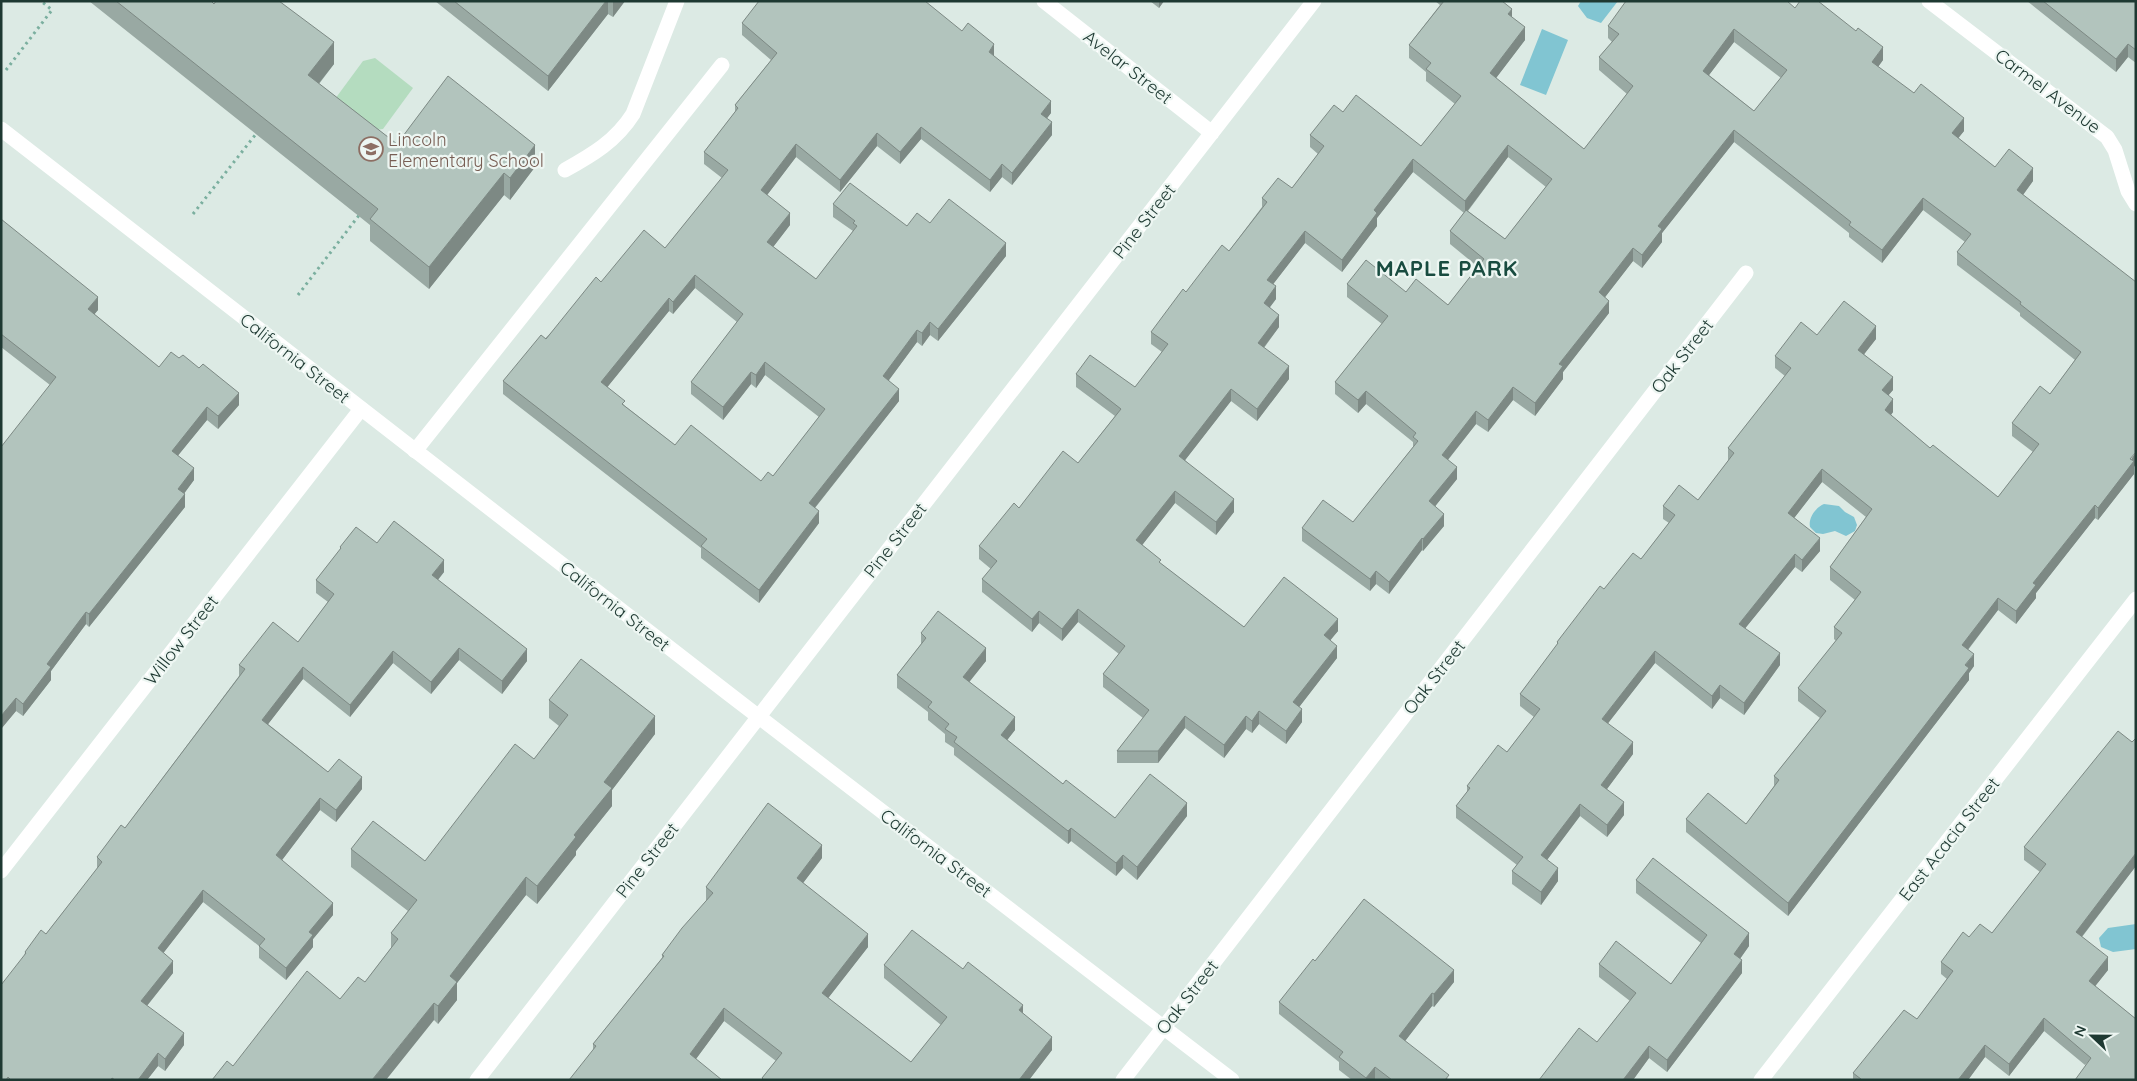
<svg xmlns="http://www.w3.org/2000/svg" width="2137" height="1081" font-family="Quicksand,sans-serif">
<rect width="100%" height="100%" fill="#dceae4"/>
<path fill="#b4dcbf" d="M 375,58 L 413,88 L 383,129 L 376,130 L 335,99 L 363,61 Z"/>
<path fill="#81c5d2" d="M 1581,1 L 1618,1 L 1601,23 L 1587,18 L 1578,6 Z
M 1542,29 L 1568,40 L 1546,95 L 1520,85 Z
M 1824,504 L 1839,506 L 1845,512 L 1854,517 L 1857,525 L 1855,531 L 1846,536 L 1835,531 L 1823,534 L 1816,533 L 1810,527 C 1808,518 1816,507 1824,504 Z
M 2136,924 L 2136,949 L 2113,952 L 2101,947 L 2099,938 L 2108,928 Z"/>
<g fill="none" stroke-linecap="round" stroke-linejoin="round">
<path stroke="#7baf9f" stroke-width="3" stroke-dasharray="2.5 4" stroke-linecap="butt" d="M 6,70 L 52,10 L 41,1
M 539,162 L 541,153
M 193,214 L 256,134
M 298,295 L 360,214"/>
<path stroke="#fff" stroke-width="15" d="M 565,170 C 592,155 616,141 633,114 L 677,1
M 415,451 L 722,65"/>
<path stroke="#fff" stroke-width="15" d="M 1044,1 L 1212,133
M 1929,1 L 2107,137 L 2115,150 L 2128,191 L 2136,204
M 1,871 L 361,409
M 477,1080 L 1314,1
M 1123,1080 L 1746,273
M 1761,1080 L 2136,599"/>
<path stroke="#fff" stroke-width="15" d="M 1,129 L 729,694 L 1232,1080"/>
</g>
<path fill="#99a9a3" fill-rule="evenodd" d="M 89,1 L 211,1 L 214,4 L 334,64 L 319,84 L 397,144 L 535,167 L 510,200 L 504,195 L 429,289 L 370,241 L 370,225 Z
M 435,1 L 625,1 L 613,17 L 608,14 L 548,91 Z
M 1150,1 L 1164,1 L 1159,8 Z
M 1435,1 L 1502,1 L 1525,40 L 1496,78 L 1584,149 L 1627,94 L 1599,70 L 1599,57 L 1612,42 L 1608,38 L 1608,26 L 1795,8 L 1883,60 L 1878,67 L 1964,131 L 1958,138 L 1995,167 L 2033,181 L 2023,195 L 2134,467 L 2134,474 L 2098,520 L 2095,518 L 2036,593 L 2036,598 L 2016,624 L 1998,610 L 1968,650 L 1974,666 L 1969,673 L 1969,680 L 1788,916 L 1686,832 L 1686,819 L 1746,824 L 1774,786 L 1774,776 L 1820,718 L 1798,701 L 1798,688 L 1836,641 L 1834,639 L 1834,627 L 1855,600 L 1830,580 L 1830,567 L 1866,517 L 1822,482 L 1794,518 L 1820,551 L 1802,572 L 1795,567 L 1745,628 L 1780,665 L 1744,715 L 1720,698 L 1712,709 L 1655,663 L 1608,723 L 1633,754 L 1607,789 L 1624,815 L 1607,837 L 1580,816 L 1547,860 L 1558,881 L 1541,905 L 1512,884 L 1512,871 L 1517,865 L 1456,818 L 1456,806 L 1467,792 L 1467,786 L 1507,752 L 1534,717 L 1520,706 L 1520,694 L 1557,645 L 1557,642 L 1604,589 L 1641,559 L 1669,523 L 1663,519 L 1663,506 L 1698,500 L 1728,461 L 1728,448 L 1785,376 L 1775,368 L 1775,356 L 1817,335 L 1876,339 L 1864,354 L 1893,390 L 1888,395 L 1893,412 L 1891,415 L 1930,448 L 1998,497 L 2033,452 L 2012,436 L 2012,423 L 2050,394 L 2075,360 L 2020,316 L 2020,313 L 1957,265 L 1957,252 L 1965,242 L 1923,210 L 1882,263 L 1849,237 L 1849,233 L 1734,142 L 1662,233 L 1662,242 L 1642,268 L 1633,261 L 1605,297 L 1609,313 L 1563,372 L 1563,379 L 1535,416 L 1513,400 L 1488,432 L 1476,424 L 1448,460 L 1457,479 L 1435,506 L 1444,526 L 1423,551 L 1422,550 L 1389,594 L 1376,584 L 1370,591 L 1302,541 L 1302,528 L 1353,522 L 1413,447 L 1413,442 L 1366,404 L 1358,413 L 1335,394 L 1335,382 L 1382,324 L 1347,297 L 1347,284 L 1406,292 L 1448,305 L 1478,267 L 1450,244 L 1450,231 L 1464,213 L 1413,172 L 1377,218 L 1377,226 L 1342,272 L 1305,243 L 1273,284 L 1276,299 L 1270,307 L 1279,327 L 1264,348 L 1289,379 L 1257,421 L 1231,401 L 1185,460 L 1234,512 L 1216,535 L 1175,503 L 1142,545 L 1161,564 L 1244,627 L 1338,631 L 1330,640 L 1337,658 L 1299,707 L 1302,722 L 1286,744 L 1259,724 L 1252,733 L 1246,729 L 1224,758 L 1185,728 L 1158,763 L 1117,763 L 1117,751 L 1143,718 L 1103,687 L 1103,674 L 1119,654 L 1078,622 L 1062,641 L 1039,623 L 1032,632 L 982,592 L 982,579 L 991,569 L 979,559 L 979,546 L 1019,508 L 1078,463 L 1115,416 L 1076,387 L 1076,374 L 1135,387 L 1162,352 L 1151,344 L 1151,332 L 1186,292 L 1229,251 L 1262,207 L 1262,198 L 1292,188 L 1318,154 L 1310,147 L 1310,135 L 1343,112 L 1421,146 L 1455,104 L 1426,81 L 1426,72 L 1409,58 L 1409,45 L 1440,5 ZM 1734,42 L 1781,78 L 1754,111 L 1709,75 ZM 1508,157 L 1546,187 L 1505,239 L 1468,211 Z
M 2027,1 L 2136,1 L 2136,63 L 2128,57 L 2116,72 Z
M 742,23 L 994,56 L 1051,113 L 1047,118 L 1052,135 L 1012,185 L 1002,177 L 990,192 L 921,139 L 900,164 L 877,146 L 840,192 L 796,157 L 767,195 L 790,225 L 773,247 L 816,279 L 853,231 L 833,217 L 833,204 L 907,226 L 930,223 L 1006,256 L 938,341 L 930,335 L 922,346 L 917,342 L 889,380 L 899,401 L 815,508 L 819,523 L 759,603 L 701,558 L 701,548 L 503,394 L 503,381 L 601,282 L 665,248 L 722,178 L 704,164 L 704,152 L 735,112 L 735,105 L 771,60 L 742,35 ZM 695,288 L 737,322 L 691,382 L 691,394 L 723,420 L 751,384 L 756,388 L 765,375 L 819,417 L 773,476 L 761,481 L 675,445 L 625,406 L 607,387 L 669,311 L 673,314 Z
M 1,219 L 98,310 L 94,314 L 159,367 L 239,405 L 218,429 L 207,420 L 178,455 L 194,480 L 184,493 L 185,507 L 89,627 L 86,624 L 51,671 L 51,680 L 23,716 L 16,711 L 1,729 L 50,385 L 1,347 Z
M 377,543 L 444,572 L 438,580 L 527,661 L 502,694 L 459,660 L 431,694 L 393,663 L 350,717 L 303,679 L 268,724 L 328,772 L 362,789 L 336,822 L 320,810 L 282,860 L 333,915 L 313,939 L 313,947 L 286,980 L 259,958 L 259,946 L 203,902 L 163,953 L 173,973 L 147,1006 L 184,1045 L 165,1071 L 158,1066 L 147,1080 L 1,1080 L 25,952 L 46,934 L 97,869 L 97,857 L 125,828 L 239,676 L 239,665 L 298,642 L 328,602 L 316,593 L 316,580 L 340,550 L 340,547 Z
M 921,633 L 986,661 L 969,681 L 1015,730 L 1007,740 L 1063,784 L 1115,818 L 1187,816 L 1137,880 L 1123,868 L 1116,876 L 1071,841 L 1068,844 L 954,755 L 954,748 L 945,742 L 945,734 L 928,720 L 928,712 L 897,688 L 897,675 L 921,644 Z
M 549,700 L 655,734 L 612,790 L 612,806 L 576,851 L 576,855 L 537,904 L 526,895 L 457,983 L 457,1000 L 438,1024 L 434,1020 L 233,1066 L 340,999 L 365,982 L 391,948 L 391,933 L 408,911 L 351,867 L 351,849 L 425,861 L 534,759 L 559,726 L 549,718 Z
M 2024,847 L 2136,866 L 2082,937 L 2108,970 L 2095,986 L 2136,1019 L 2085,1065 L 2044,1031 L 2009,1076 L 1985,1057 L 1968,1080 L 1853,1080 L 1853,1073 L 1917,1019 L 1947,979 L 1941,974 L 1941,962 L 1969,937 L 1992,933 L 2040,872 L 2024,860 Z
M 822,858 L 803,883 L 868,947 L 828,998 L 911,1062 L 941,1025 L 884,978 L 884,965 L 1023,1014 L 1052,1050 L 1029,1080 L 762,1080 L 762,1078 L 776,1061 L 724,1021 L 696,1059 L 593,1050 L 593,1044 L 662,958 L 662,955 L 706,901 L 706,887 Z
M 1636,880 L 1749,946 L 1740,959 L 1742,973 L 1667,1072 L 1649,1058 L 1633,1080 L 1539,1080 L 1597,1042 L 1630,1001 L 1599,977 L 1599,964 L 1671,984 L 1701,943 L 1636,893 Z
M 1315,961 L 1454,982 L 1434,1007 L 1432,1006 L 1405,1041 L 1449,1080 L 1376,1080 L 1375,1079 L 1352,1080 L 1339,1070 L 1339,1062 L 1279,1014 L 1279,1002 Z"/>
<path fill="#7d8984" d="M 606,1 L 608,1 L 608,14 L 548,91 L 548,76 Z
M 614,1 L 625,1 L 613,17 L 613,2 Z
M 1159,1 L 1164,1 L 1159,8 Z
M 1512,9 L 1512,22 L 1508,14 Z
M 1525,27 L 1525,40 L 1490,86 L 1490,73 Z
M 1734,29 L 1734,42 L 1703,83 L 1703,71 Z
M 334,42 L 334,64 L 308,97 L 308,75 Z
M 994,44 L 994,56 L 989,52 Z
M 2128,44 L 2128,57 L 2116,72 L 2116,59 Z
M 1883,47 L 1883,60 L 1872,75 L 1872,62 Z
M 1051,101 L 1051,113 L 1041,126 L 1041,114 Z
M 1964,118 L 1964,131 L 1952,146 L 1952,133 Z
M 1052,122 L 1052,135 L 1012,185 L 1012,173 Z
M 921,127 L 921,139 L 900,164 L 900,152 Z
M 1734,130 L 1734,142 L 1662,233 L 1662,242 L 1642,268 L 1642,255 L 1658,226 Z
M 877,133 L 877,146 L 840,192 L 840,180 Z
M 796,144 L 796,157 L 761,203 L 761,190 Z
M 535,145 L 535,167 L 510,200 L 510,178 Z
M 1508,145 L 1508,157 L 1465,214 L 1465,201 Z
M 1413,159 L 1413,172 L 1377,218 L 1377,226 L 1342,272 L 1342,260 L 1374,210 Z
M 1002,164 L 1002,177 L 990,192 L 990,180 Z
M 2033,168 L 2033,181 L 2017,203 L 2017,190 Z
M 504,173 L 504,195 L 429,289 L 429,267 Z
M 1923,198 L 1923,210 L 1882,263 L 1882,250 Z
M 790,213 L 790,225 L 767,255 L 767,242 Z
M 1305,231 L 1305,243 L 1267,292 L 1267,280 Z
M 1006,243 L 1006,256 L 938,341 L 938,329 Z
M 1633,248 L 1633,261 L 1599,305 L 1599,292 Z
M 695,275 L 695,288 L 673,314 L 673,302 Z
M 1276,286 L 1276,299 L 1264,315 L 1264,303 Z
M 98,297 L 98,310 L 88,322 L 88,309 Z
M 669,298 L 669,311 L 601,395 L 601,382 Z
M 1609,301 L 1609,313 L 1563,372 L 1563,379 L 1535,416 L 1535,403 L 1559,364 Z
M 1279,315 L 1279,327 L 1258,355 L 1258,343 Z
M 930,322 L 930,335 L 922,346 L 922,333 Z
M 1876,326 L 1876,339 L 1858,362 L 1858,350 Z
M 917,330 L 917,342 L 883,388 L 883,376 Z
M 765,362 L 765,375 L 756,388 L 756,375 Z
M 1289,366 L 1289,379 L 1257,421 L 1257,409 Z
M 751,372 L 751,384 L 723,420 L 723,407 Z
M 1893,377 L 1893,390 L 1882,403 L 1882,390 Z
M 1513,387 L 1513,400 L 1488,432 L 1488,420 Z
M 899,389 L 899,401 L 809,515 L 809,503 Z
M 1231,389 L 1231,401 L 1179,468 L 1179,456 Z
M 1366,391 L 1366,404 L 1358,413 L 1358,400 Z
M 239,393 L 239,405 L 218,429 L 218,416 Z
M 1893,399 L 1893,412 L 1885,423 L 1885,410 Z
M 207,407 L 207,420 L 172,463 L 172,451 Z
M 1476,411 L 1476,424 L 1442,467 L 1442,455 Z
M 2136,452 L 2136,464 L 2134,467 L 2134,474 L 2098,520 L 2098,508 Z
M 1457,467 L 1457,479 L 1429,514 L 1429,501 Z
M 194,468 L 194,480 L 178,502 L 178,489 Z
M 1822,469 L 1822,482 L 1788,526 L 1788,513 Z
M 1175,491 L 1175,503 L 1136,553 L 1136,540 Z
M 185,494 L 185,507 L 89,627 L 89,614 Z
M 1234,499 L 1234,512 L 1216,535 L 1216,522 Z
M 2095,505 L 2095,518 L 2036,593 L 2036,598 L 2016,624 L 2016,611 L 2033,583 Z
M 819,511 L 819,523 L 759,603 L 759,590 Z
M 1444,514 L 1444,526 L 1423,551 L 1423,539 Z
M 1422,538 L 1422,550 L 1389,594 L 1389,582 Z
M 1820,538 L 1820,551 L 1802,572 L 1802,560 Z
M 1795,554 L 1795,567 L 1739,636 L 1739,624 Z
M 444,560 L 444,572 L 432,587 L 432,575 Z
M 1376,571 L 1376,584 L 1370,591 L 1370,579 Z
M 1998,598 L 1998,610 L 1962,657 L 1962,645 Z
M 1078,609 L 1078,622 L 1062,641 L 1062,629 Z
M 1039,611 L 1039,623 L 1032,632 L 1032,619 Z
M 86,612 L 86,624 L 51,671 L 51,680 L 23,716 L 23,704 L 47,664 Z
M 1338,619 L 1338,631 L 1324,648 L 1324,635 Z
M 1337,646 L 1337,658 L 1293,715 L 1293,702 Z
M 459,648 L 459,660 L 431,694 L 431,682 Z
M 986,648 L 986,661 L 963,690 L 963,677 Z
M 527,649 L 527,661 L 502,694 L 502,681 Z
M 393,651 L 393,663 L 350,717 L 350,705 Z
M 1655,651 L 1655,663 L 1602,731 L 1602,719 Z
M 1780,653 L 1780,665 L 1744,715 L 1744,703 Z
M 1974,654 L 1974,666 L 1969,673 L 1969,680 L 1788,916 L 1788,903 Z
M 303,667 L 303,679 L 262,732 L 262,720 Z
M 1720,685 L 1720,698 L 1712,709 L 1712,696 Z
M 16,698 L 16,711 L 1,729 L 1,716 Z
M 1302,709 L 1302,722 L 1286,744 L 1286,731 Z
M 1259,711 L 1259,724 L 1252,733 L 1252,721 Z
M 655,716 L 655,734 L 612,790 L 612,806 L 576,851 L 576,855 L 537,904 L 537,886 L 574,835 L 604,782 Z
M 1185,716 L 1185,728 L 1158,763 L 1158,751 Z
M 1246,716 L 1246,729 L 1224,758 L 1224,745 Z
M 1015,717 L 1015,730 L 1001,748 L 1001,735 Z
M 1633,742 L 1633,754 L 1601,797 L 1601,785 Z
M 362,777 L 362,789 L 336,822 L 336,810 Z
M 320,798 L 320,810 L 276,868 L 276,855 Z
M 1624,802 L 1624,815 L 1607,837 L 1607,825 Z
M 1187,803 L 1187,816 L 1137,880 L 1137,867 Z
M 1580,804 L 1580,816 L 1541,868 L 1541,855 Z
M 1071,828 L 1071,841 L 1068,844 L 1068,831 Z
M 822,845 L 822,858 L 797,891 L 797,878 Z
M 2136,853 L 2136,866 L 2076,944 L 2076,932 Z
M 1123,855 L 1123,868 L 1116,876 L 1116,863 Z
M 1558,868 L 1558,881 L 1541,905 L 1541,892 Z
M 526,877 L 526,895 L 457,983 L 457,1000 L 438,1024 L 438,1006 L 450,976 Z
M 203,890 L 203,902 L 158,960 L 158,948 Z
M 333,903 L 333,915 L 313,939 L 313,947 L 286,980 L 286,968 L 309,932 Z
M 1749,933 L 1749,946 L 1734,967 L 1734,954 Z
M 868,934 L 868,947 L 822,1006 L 822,993 Z
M 2108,957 L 2108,970 L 2089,994 L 2089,981 Z
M 1742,960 L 1742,973 L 1667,1072 L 1667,1060 Z
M 173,961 L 173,973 L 141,1013 L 141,1001 Z
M 1454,970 L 1454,982 L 1434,1007 L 1434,994 Z
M 1432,993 L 1432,1006 L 1399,1049 L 1399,1036 Z
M 434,1003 L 434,1020 L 386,1080 L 372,1080 Z
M 1023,1005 L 1023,1018 L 1019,1010 Z
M 724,1008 L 724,1021 L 690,1067 L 690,1054 Z
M 2044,1018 L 2044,1031 L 2009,1076 L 2009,1064 Z
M 184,1033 L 184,1045 L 165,1071 L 165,1059 Z
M 1052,1037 L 1052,1050 L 1029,1080 L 1019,1080 Z
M 1985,1045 L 1985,1057 L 1968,1080 L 1958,1080 Z
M 1649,1046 L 1649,1058 L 1633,1080 L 1623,1080 Z
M 158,1053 L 158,1066 L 147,1080 L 138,1080 Z
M 1375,1067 L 1375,1079 L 1366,1080 L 1366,1078 Z"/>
<path fill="#b2c4bd" stroke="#7d8984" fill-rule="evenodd" d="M 116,1 L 211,1 L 214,4 L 216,1 L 279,1 L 334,42 L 308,75 L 397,144 L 448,76 L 535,145 L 510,178 L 504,173 L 429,267 L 370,219 L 378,209 Z
M 454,1 L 606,1 L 548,76 Z
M 759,1 L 925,1 L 962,31 L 968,23 L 994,44 L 989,52 L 1051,101 L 1041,114 L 1052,122 L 1012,173 L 1002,164 L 990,180 L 921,127 L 900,152 L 877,133 L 840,180 L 796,144 L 761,190 L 790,213 L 767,242 L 816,279 L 857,226 L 853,223 L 855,221 L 833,204 L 850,183 L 907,226 L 917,213 L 930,223 L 949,199 L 1006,243 L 938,329 L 930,322 L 922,333 L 917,330 L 883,376 L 899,389 L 809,503 L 819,511 L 759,590 L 701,546 L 707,539 L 503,381 L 541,335 L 546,339 L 596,277 L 601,282 L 644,230 L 665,248 L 728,170 L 704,152 L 738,108 L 735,105 L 777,53 L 742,23 ZM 695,275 L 743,314 L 691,382 L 723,407 L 751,372 L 756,375 L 765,362 L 825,409 L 773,476 L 768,472 L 761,481 L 691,425 L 675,445 L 622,404 L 625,401 L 601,382 L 669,298 L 673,302 Z
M 1444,1 L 1502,1 L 1512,9 L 1508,14 L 1525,27 L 1490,73 L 1584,149 L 1633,86 L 1599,57 L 1619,34 L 1608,26 L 1626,1 L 1787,1 L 1795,8 L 1800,1 L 1818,1 L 1856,31 L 1858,28 L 1883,47 L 1872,62 L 1914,93 L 1921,84 L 1964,118 L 1952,133 L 1995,167 L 2009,149 L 2033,168 L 2017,190 L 2136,282 L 2136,452 L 2130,459 L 2134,461 L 2098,508 L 2095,505 L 2033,583 L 2036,585 L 2016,611 L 1998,598 L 1962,645 L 1974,654 L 1965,665 L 1969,668 L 1788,903 L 1686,819 L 1708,793 L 1746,824 L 1779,780 L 1774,776 L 1826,711 L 1798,688 L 1842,633 L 1834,627 L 1861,592 L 1830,567 L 1872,509 L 1822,469 L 1788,513 L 1820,538 L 1802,560 L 1795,554 L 1739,624 L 1780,653 L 1744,703 L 1720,685 L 1712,696 L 1655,651 L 1602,719 L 1633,742 L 1601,785 L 1624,802 L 1607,825 L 1580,804 L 1541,855 L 1558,868 L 1541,892 L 1512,871 L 1523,857 L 1456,806 L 1470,788 L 1467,786 L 1498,745 L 1507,752 L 1540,709 L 1520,694 L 1558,643 L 1557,642 L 1600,586 L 1604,589 L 1633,553 L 1641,559 L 1675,515 L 1663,506 L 1679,485 L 1698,500 L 1734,453 L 1728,448 L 1791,368 L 1775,356 L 1801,322 L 1817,335 L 1844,301 L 1876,326 L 1858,350 L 1893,377 L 1882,390 L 1893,399 L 1885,410 L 1930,448 L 1933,445 L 1998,497 L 2039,444 L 2012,423 L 2040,386 L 2050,394 L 2081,352 L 2020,304 L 2021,302 L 1957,252 L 1971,234 L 1923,198 L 1882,250 L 1849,225 L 1851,222 L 1734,130 L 1658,226 L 1662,229 L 1642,255 L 1633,248 L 1599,292 L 1609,301 L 1559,364 L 1563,366 L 1535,403 L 1513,387 L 1488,420 L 1476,411 L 1442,455 L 1457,467 L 1429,501 L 1444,514 L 1423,539 L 1422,538 L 1389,582 L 1376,571 L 1370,579 L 1302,528 L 1323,500 L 1353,522 L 1418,441 L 1413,437 L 1416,433 L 1366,391 L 1358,400 L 1335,382 L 1388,316 L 1347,284 L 1366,260 L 1406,292 L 1416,279 L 1448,305 L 1484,259 L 1450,231 L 1466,210 L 1505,239 L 1552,179 L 1508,145 L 1465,201 L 1413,159 L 1374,210 L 1377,213 L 1342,260 L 1305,231 L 1267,280 L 1276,286 L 1264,303 L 1279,315 L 1258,343 L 1289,366 L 1257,409 L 1231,389 L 1179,456 L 1234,499 L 1216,522 L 1175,491 L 1136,540 L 1161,560 L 1159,562 L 1244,627 L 1284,577 L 1338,619 L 1324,635 L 1337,646 L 1293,702 L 1302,709 L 1286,731 L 1259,711 L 1252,721 L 1246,716 L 1224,745 L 1185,716 L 1158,751 L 1117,751 L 1149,710 L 1103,674 L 1125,646 L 1078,609 L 1062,629 L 1039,611 L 1032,619 L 982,579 L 997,561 L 979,546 L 1014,503 L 1019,508 L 1063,451 L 1078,463 L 1121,409 L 1076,374 L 1090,355 L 1135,387 L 1168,344 L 1151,332 L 1183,289 L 1186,292 L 1222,245 L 1229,251 L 1267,202 L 1262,198 L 1278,178 L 1292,188 L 1324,146 L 1310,135 L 1334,105 L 1343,112 L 1356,95 L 1421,146 L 1461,96 L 1426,69 L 1431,63 L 1409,45 ZM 1734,29 L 1787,70 L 1754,111 L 1703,71 Z
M 2043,1 L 2136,1 L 2136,50 L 2128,44 L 2116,59 Z
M 1,219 L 98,297 L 88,309 L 159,367 L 171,352 L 179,358 L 183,355 L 199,368 L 203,364 L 239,393 L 218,416 L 207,407 L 172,451 L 194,468 L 178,489 L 185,494 L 89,614 L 86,612 L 47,664 L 51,667 L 23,704 L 16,698 L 1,716 L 1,447 L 56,377 L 1,334 Z
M 394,521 L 444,560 L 432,575 L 527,649 L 502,681 L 459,648 L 431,682 L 393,651 L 350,705 L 303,667 L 262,720 L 328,772 L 339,759 L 362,777 L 336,810 L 320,798 L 276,855 L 333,903 L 309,932 L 313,935 L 286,968 L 259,946 L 265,939 L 203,890 L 158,948 L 173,961 L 141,1001 L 184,1033 L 165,1059 L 158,1053 L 138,1080 L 115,1080 L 112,1078 L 111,1080 L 11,1080 L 8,1077 L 6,1080 L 1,1080 L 1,985 L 26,953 L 25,952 L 41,930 L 46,934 L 102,862 L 97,857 L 121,825 L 125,828 L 245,669 L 239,665 L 273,622 L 298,642 L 334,594 L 316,580 L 341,548 L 340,547 L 356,527 L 377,543 Z
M 938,611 L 986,648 L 963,677 L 1015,717 L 1001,735 L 1063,784 L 1066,780 L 1115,818 L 1150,774 L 1187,803 L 1137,867 L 1123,855 L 1116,863 L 1071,828 L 1068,831 L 954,742 L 957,737 L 945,729 L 949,724 L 928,707 L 932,702 L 897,675 L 926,638 L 921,633 Z
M 581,659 L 655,716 L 604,782 L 612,788 L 574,835 L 576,837 L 537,886 L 526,877 L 450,976 L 457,982 L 438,1006 L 434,1003 L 372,1080 L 212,1080 L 227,1061 L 233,1066 L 307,971 L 340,999 L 358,977 L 365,982 L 398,939 L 391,933 L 417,900 L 351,849 L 373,821 L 425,861 L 515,744 L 534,759 L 568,715 L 549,700 Z
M 2118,731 L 2132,742 L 2136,738 L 2136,853 L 2076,932 L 2108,957 L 2089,981 L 2136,1019 L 2136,1080 L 2075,1080 L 2091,1058 L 2044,1018 L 2009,1064 L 1985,1045 L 1958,1080 L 1861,1080 L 1861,1079 L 1853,1073 L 1904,1010 L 1917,1019 L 1953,971 L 1941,962 L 1963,932 L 1969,937 L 1980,924 L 1992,933 L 2046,864 L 2024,847 Z
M 768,803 L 822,845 L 797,878 L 868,934 L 822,993 L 911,1062 L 947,1017 L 884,965 L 912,930 L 963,969 L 968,962 L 1023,1005 L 1019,1010 L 1052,1037 L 1019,1080 L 764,1080 L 762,1078 L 782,1053 L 724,1008 L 690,1054 L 722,1080 L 569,1080 L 596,1046 L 593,1044 L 664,956 L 662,955 L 682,928 L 713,893 L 706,887 Z
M 1653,858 L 1749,933 L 1734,954 L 1742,960 L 1667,1060 L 1649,1046 L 1623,1080 L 1539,1080 L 1579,1028 L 1597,1042 L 1636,993 L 1599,964 L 1616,941 L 1671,984 L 1707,935 L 1636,880 Z
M 1364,899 L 1454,970 L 1434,994 L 1432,993 L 1399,1036 L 1449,1075 L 1445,1080 L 1392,1080 L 1375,1067 L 1366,1078 L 1339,1057 L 1343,1052 L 1279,1002 L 1313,959 L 1315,961 Z"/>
<defs>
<g id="school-ring" transform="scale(1.25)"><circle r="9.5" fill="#edf6f2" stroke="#8d6e63" stroke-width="1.5"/><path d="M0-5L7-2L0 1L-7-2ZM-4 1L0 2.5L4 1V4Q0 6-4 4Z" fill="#8d6e63"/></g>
</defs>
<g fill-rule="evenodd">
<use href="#school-ring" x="371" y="149"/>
</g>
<g text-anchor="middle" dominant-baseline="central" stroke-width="4.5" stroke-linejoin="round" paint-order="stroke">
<g font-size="18" fill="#1e3932" stroke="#edf6f2">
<text transform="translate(1128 67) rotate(38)">Avelar Street</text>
<text transform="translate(2048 91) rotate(37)">Carmel Avenue</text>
<text transform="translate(1144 221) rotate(-52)">Pine Street</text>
<text transform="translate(1682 356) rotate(-52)">Oak Street</text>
<text transform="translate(295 358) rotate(38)">California Street</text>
<text transform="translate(895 540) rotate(-52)">Pine Street</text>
<text transform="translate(615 606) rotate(38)">California Street</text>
<text transform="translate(181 640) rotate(-52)">Willow Street</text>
<text transform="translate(1434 677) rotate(-52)">Oak Street</text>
<text transform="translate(1949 839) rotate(-52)">East Acacia Street</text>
<text transform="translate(936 853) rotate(37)">California Street</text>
<text transform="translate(647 860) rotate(-52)">Pine Street</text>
<text transform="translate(1187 997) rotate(-52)">Oak Street</text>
</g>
<g font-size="18" fill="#785e54" stroke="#edf6f2" text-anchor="start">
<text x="388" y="139">Lincoln<tspan x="388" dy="21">Elementary School</tspan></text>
</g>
<g font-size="22" font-weight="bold" letter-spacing="1" fill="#194c40" stroke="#edf6f2">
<text x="1447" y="268">MAPLE PARK</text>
</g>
</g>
<rect width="2137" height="1081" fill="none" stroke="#1e3932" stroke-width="5"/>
<g transform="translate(2092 1036) rotate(292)" stroke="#edf6f2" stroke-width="4" paint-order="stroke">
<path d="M0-4L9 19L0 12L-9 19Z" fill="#1e3932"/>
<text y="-8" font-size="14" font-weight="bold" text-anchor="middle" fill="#1e3932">N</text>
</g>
</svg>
